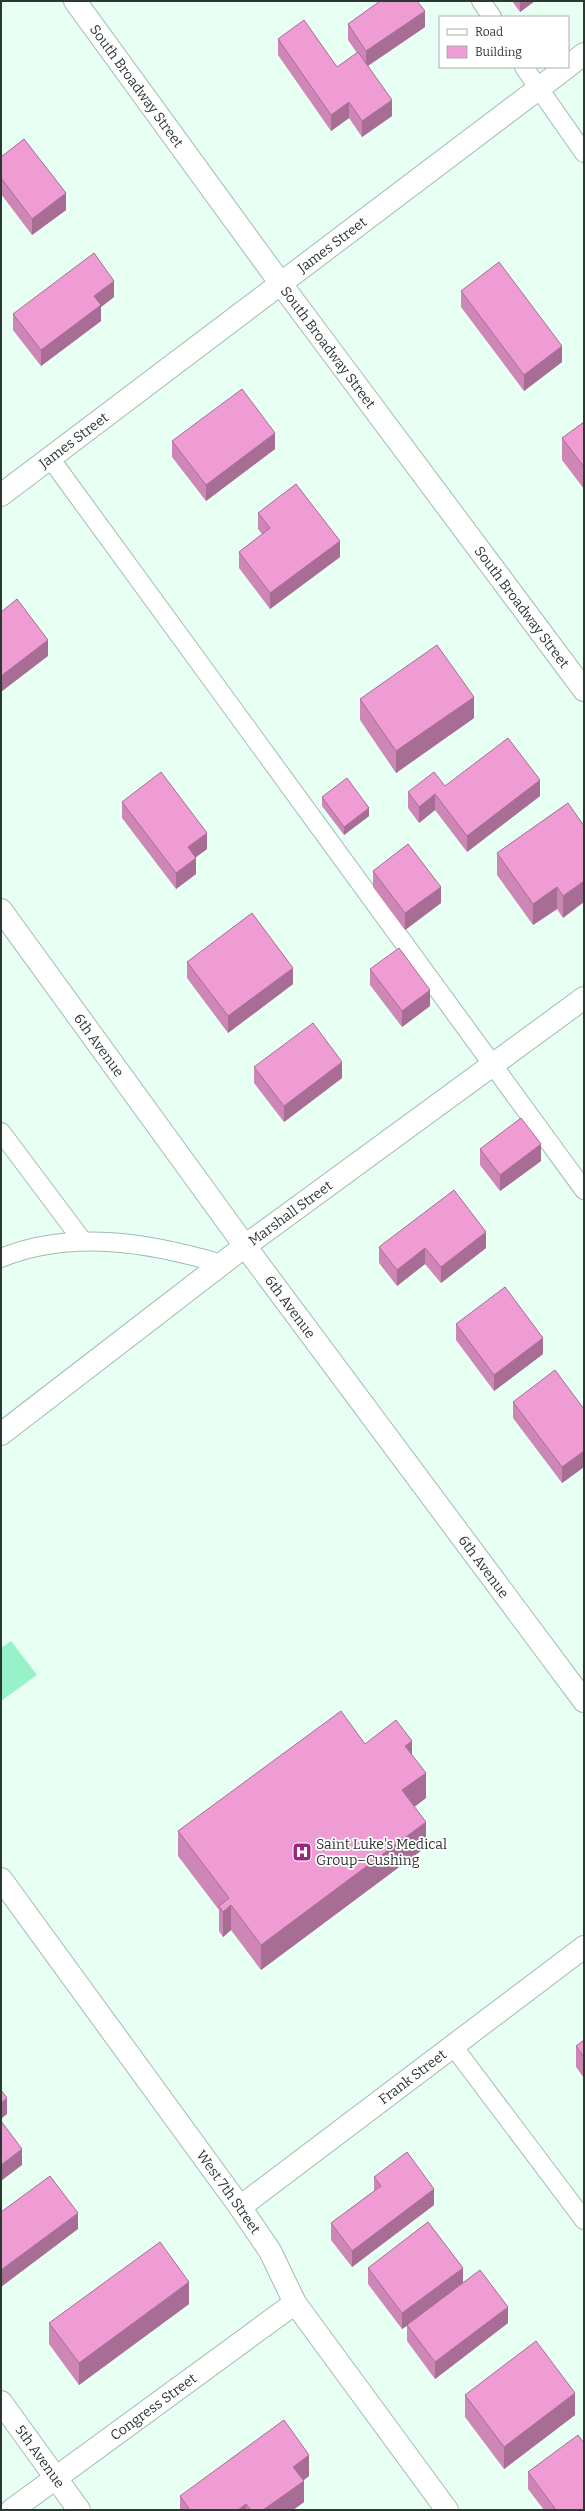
<svg xmlns="http://www.w3.org/2000/svg" width="585" height="2511" font-family="Bitter,serif">
<rect width="100%" height="100%" fill="#e8fff3"/>
<path fill="#95f2c9" d="M 11,1641 L 37,1675 L 1,1701 L 1,1648 Z"/>
<g fill="none" stroke-linecap="round" stroke-linejoin="round">
<g stroke="#a0bcaf" stroke-width="20">
<path id="lane" d="M 481,1 L 492,17
M 524,67 L 584,153
M 50,458 L 584,1190
M 1,1132 L 82,1240
M 1,1258 C 72,1229 151,1243 222,1264
M 453,2046 L 584,2220"/>
</g>
<g stroke="#a0bcaf" stroke-width="24">
<g id="street">
<path d="M 568,66 L 584,54"/>
<path id="s1" d="M 1,495 L 567,67"/>
<path id="s2" d="M 1,910 L 245,1246 L 584,1701"/>
<path id="s3" d="M 1,1434 L 245,1246 L 584,998"/>
<path id="s4" d="M 1,1879 L 240,2207 L 270,2251 L 295,2303 L 447,2510"/>
<path id="s5" d="M 240,2207 L 584,1947"/>
<path id="s6" d="M 1,2402 L 79,2510"/>
<path id="s7" d="M 12,2510 L 295,2303"/>
</g>
</g>
<g stroke="#a0bcaf" stroke-width="24">
<g id="secondary">
<path id="s8" d="M 75,1 L 281,284 L 584,690"/>
</g>
</g>
<use href="#lane" stroke="#fff" stroke-width="18"/>
<use href="#street" stroke="#fff" stroke-width="22"/>
<use href="#secondary" stroke="#fff" stroke-width="22"/>
</g>
<path fill="#cd86b5" d="M 512,1 L 535,1 L 520,12 Z
M 348,24 L 425,27 L 368,66 L 392,116 L 362,137 L 349,118 L 331,131 L 278,55 L 278,39 L 337,67 L 357,53 L 348,40 Z
M 1,157 L 66,210 L 32,235 L 1,194 Z
M 461,291 L 562,362 L 524,391 L 461,307 Z
M 114,297 L 101,307 L 101,321 L 41,366 L 13,330 L 13,314 Z
M 584,422 L 584,489 L 562,460 L 562,438 Z
M 172,441 L 275,449 L 206,501 L 172,457 Z
M 258,513 L 340,557 L 270,609 L 239,568 L 239,552 L 262,534 L 258,529 Z
M 360,699 L 474,718 L 396,773 L 360,720 Z
M 445,786 L 540,796 L 467,852 L 435,810 L 419,823 L 408,808 L 408,792 Z
M 322,797 L 369,816 L 344,835 L 322,806 Z
M 122,802 L 207,849 L 196,857 L 196,874 L 176,889 L 122,818 Z
M 568,803 L 563,918 L 557,909 L 533,925 L 497,875 L 497,853 Z
M 373,871 L 441,903 L 405,930 L 373,887 Z
M 187,962 L 293,984 L 228,1033 L 187,978 Z
M 370,969 L 430,1006 L 402,1027 L 370,985 Z
M 254,1067 L 342,1078 L 284,1122 L 254,1083 Z
M 480,1149 L 541,1161 L 500,1191 L 480,1165 Z
M 379,1247 L 486,1248 L 441,1283 L 425,1264 L 397,1286 L 379,1263 Z
M 456,1324 L 543,1354 L 494,1391 L 456,1340 Z
M 513,1402 L 584,1409 L 584,1467 L 562,1483 L 513,1418 Z
M 365,1744 L 412,1754 L 426,1798 L 414,1807 L 426,1847 L 261,1970 L 231,1930 L 223,1937 L 219,1931 L 219,1910 L 178,1856 L 178,1831 Z
M 584,2040 L 584,2078 L 576,2067 L 576,2046 Z
M 374,2177 L 434,2205 L 352,2267 L 331,2240 L 331,2223 L 374,2191 Z
M 368,2268 L 463,2283 L 508,2323 L 435,2379 L 407,2341 L 407,2326 L 402,2329 L 368,2284 Z
M 189,2304 L 79,2385 L 49,2344 L 49,2323 Z
M 465,2395 L 575,2415 L 504,2469 L 465,2417 Z
M 528,2472 L 584,2510 L 544,2510 L 528,2489 Z
M 309,2476 L 304,2480 L 304,2502 L 293,2510 L 180,2510 L 180,2496 Z"/>
<path fill="#a76d94" d="M 520,1 L 535,1 L 520,12 Z
M 425,11 L 425,27 L 366,67 L 366,51 Z
M 392,100 L 392,116 L 362,137 L 362,121 Z
M 349,102 L 349,118 L 331,131 L 331,115 Z
M 66,193 L 66,210 L 32,235 L 32,219 Z
M 114,281 L 114,297 L 101,307 L 101,321 L 41,366 L 41,350 L 94,296 Z
M 562,346 L 562,362 L 524,391 L 524,375 Z
M 275,433 L 275,449 L 206,501 L 206,485 Z
M 340,541 L 340,557 L 270,609 L 270,593 Z
M 48,640 L 48,656 L 1,692 L 1,676 Z
M 474,697 L 474,718 L 396,773 L 396,751 Z
M 540,780 L 540,796 L 467,852 L 467,836 Z
M 435,794 L 435,810 L 419,823 L 419,807 Z
M 369,808 L 369,816 L 344,835 L 344,827 Z
M 207,833 L 207,849 L 188,863 L 188,847 Z
M 196,858 L 196,874 L 176,889 L 176,873 Z
M 584,881 L 584,902 L 563,918 L 563,896 Z
M 441,887 L 441,903 L 405,930 L 405,913 Z
M 557,887 L 557,909 L 533,925 L 533,904 Z
M 293,968 L 293,984 L 228,1033 L 228,1016 Z
M 430,990 L 430,1006 L 402,1027 L 402,1011 Z
M 342,1062 L 342,1078 L 284,1122 L 284,1106 Z
M 541,1144 L 541,1161 L 500,1191 L 500,1175 Z
M 486,1232 L 486,1248 L 441,1283 L 441,1267 Z
M 425,1248 L 425,1264 L 397,1286 L 397,1270 Z
M 543,1338 L 543,1354 L 494,1391 L 494,1375 Z
M 584,1451 L 584,1467 L 562,1483 L 562,1467 Z
M 412,1741 L 412,1766 L 405,1746 Z
M 426,1773 L 426,1798 L 402,1816 L 402,1790 Z
M 426,1822 L 426,1847 L 261,1970 L 261,1945 Z
M 231,1905 L 231,1930 L 223,1937 L 223,1912 Z
M 7,2098 L 7,2114 L 1,2119 L 1,2103 Z
M 22,2149 L 22,2165 L 1,2181 L 1,2165 Z
M 434,2189 L 434,2205 L 352,2267 L 352,2251 Z
M 78,2213 L 78,2229 L 1,2287 L 1,2270 Z
M 463,2268 L 463,2284 L 402,2329 L 402,2313 Z
M 189,2282 L 189,2304 L 79,2385 L 79,2363 Z
M 508,2307 L 508,2323 L 435,2379 L 435,2362 Z
M 575,2393 L 575,2415 L 504,2469 L 504,2447 Z
M 309,2455 L 309,2476 L 293,2488 L 293,2467 Z
M 304,2481 L 304,2502 L 293,2510 L 263,2510 Z
M 246,2504 L 246,2510 L 238,2510 Z"/>
<path fill="#ee9cd3" stroke="#a76d94" d="M 380,1 L 417,1 L 425,11 L 366,51 L 348,24 Z
M 304,20 L 337,67 L 358,52 L 392,100 L 362,121 L 349,102 L 331,115 L 278,39 Z
M 24,139 L 66,193 L 32,219 L 1,178 L 1,157 Z
M 94,253 L 114,281 L 94,296 L 101,305 L 41,350 L 13,314 Z
M 499,262 L 562,346 L 524,375 L 461,291 Z
M 242,389 L 275,433 L 206,485 L 172,441 Z
M 584,422 L 584,467 L 562,438 Z
M 296,484 L 340,541 L 270,593 L 239,552 L 270,528 L 258,513 Z
M 17,599 L 48,640 L 1,676 L 1,612 Z
M 437,645 L 474,697 L 396,751 L 360,699 Z
M 508,738 L 540,780 L 467,836 L 435,794 L 419,807 L 408,792 L 434,772 L 445,786 Z
M 161,772 L 207,833 L 188,847 L 196,858 L 176,873 L 122,802 Z
M 347,778 L 369,808 L 344,827 L 322,797 Z
M 568,803 L 584,826 L 584,881 L 563,896 L 557,887 L 533,904 L 497,853 Z
M 408,844 L 441,887 L 405,913 L 373,871 Z
M 252,913 L 293,968 L 228,1016 L 187,962 Z
M 399,948 L 430,990 L 402,1011 L 370,969 Z
M 313,1023 L 342,1062 L 284,1106 L 254,1067 Z
M 521,1118 L 541,1144 L 500,1175 L 480,1149 Z
M 454,1190 L 486,1232 L 441,1267 L 425,1248 L 397,1270 L 379,1247 Z
M 505,1287 L 543,1338 L 494,1375 L 456,1324 Z
M 555,1370 L 584,1409 L 584,1451 L 562,1467 L 513,1402 Z
M 341,1711 L 365,1744 L 396,1720 L 412,1741 L 405,1746 L 426,1773 L 402,1790 L 426,1822 L 261,1945 L 231,1905 L 223,1912 L 219,1906 L 229,1898 L 178,1831 Z
M 584,2040 L 584,2057 L 576,2046 Z
M 1,2090 L 7,2098 L 1,2103 Z
M 1,2121 L 22,2149 L 1,2165 Z
M 407,2152 L 434,2189 L 352,2251 L 331,2223 L 381,2186 L 374,2177 Z
M 50,2176 L 78,2213 L 1,2270 L 1,2212 Z
M 428,2222 L 463,2268 L 402,2313 L 368,2268 Z
M 160,2242 L 189,2282 L 79,2363 L 49,2323 Z
M 480,2270 L 508,2307 L 435,2362 L 407,2325 Z
M 536,2341 L 575,2393 L 504,2447 L 465,2395 Z
M 284,2420 L 309,2455 L 293,2467 L 304,2481 L 263,2510 L 251,2510 L 246,2504 L 238,2510 L 190,2510 L 180,2496 Z
M 578,2435 L 584,2443 L 584,2510 L 556,2510 L 528,2472 Z"/>
<defs>
<g id="hospital-square" transform="scale(1)"><rect x="-9" y="-9" width="18" height="18" rx="4" fill="#9b257f" stroke="#fff"/><path d="M-5-5h3v3.5h4V-5h3V5h-3V1.5h-4V5h-3Z" fill="#fff"/></g>
</defs>
<g fill-rule="evenodd">
<use href="#hospital-square" x="302" y="1852"/>
</g>
<g text-anchor="middle" dominant-baseline="central" stroke-width="3.5" stroke-linejoin="round" paint-order="stroke">
<g font-size="14" fill="#2b3731" stroke="#fff">
<text stroke="none"><textPath href="#s8" startOffset="105">South Broadway Street</textPath></text>
<text stroke="none"><textPath href="#s1" startOffset="415">James Street</textPath></text>
<text stroke="none"><textPath href="#s8" startOffset="429">South Broadway Street</textPath></text>
<text stroke="none"><textPath href="#s1" startOffset="91">James Street</textPath></text>
<text stroke="none"><textPath href="#s8" startOffset="753">South Broadway Street</textPath></text>
<text stroke="none"><textPath href="#s2" startOffset="167">6th Avenue</textPath></text>
<text stroke="none"><textPath href="#s3" startOffset="364">Marshall Street</textPath></text>
<text stroke="none"><textPath href="#s2" startOffset="491">6th Avenue</textPath></text>
<text stroke="none"><textPath href="#s2" startOffset="815">6th Avenue</textPath></text>
<text stroke="none"><textPath href="#s5" startOffset="216">Frank Street</textPath></text>
<text stroke="none"><textPath href="#s4" startOffset="387">West 7th Street</textPath></text>
<text stroke="none"><textPath href="#s7" startOffset="175">Congress Street</textPath></text>
<text stroke="none"><textPath href="#s6" startOffset="67">5th Avenue</textPath></text>
</g>
<g font-size="14" fill="#2b3731" stroke="#fff" text-anchor="start">
<text x="316" y="1844">Saint Luke's Medical<tspan x="316" dy="16">Group–Cushing</tspan></text>
</g>
</g>
<rect width="585" height="2511" fill="none" stroke="#2b3731" stroke-width="4"/>
<rect x="439" y="16" width="130" height="52" fill="#ffffff" stroke="#aaafad"/>
<rect x="447" y="29" width="20" height="6" fill="#ffffff" stroke="#aaafad"/>
<text x="475" y="36" font-size="12" fill="#2b3731">Road</text>
<rect x="447" y="46" width="20" height="12" fill="#ee9cd3" stroke="#aaafad"/>
<text x="475" y="56" font-size="12" fill="#2b3731">Building</text>
</svg>
